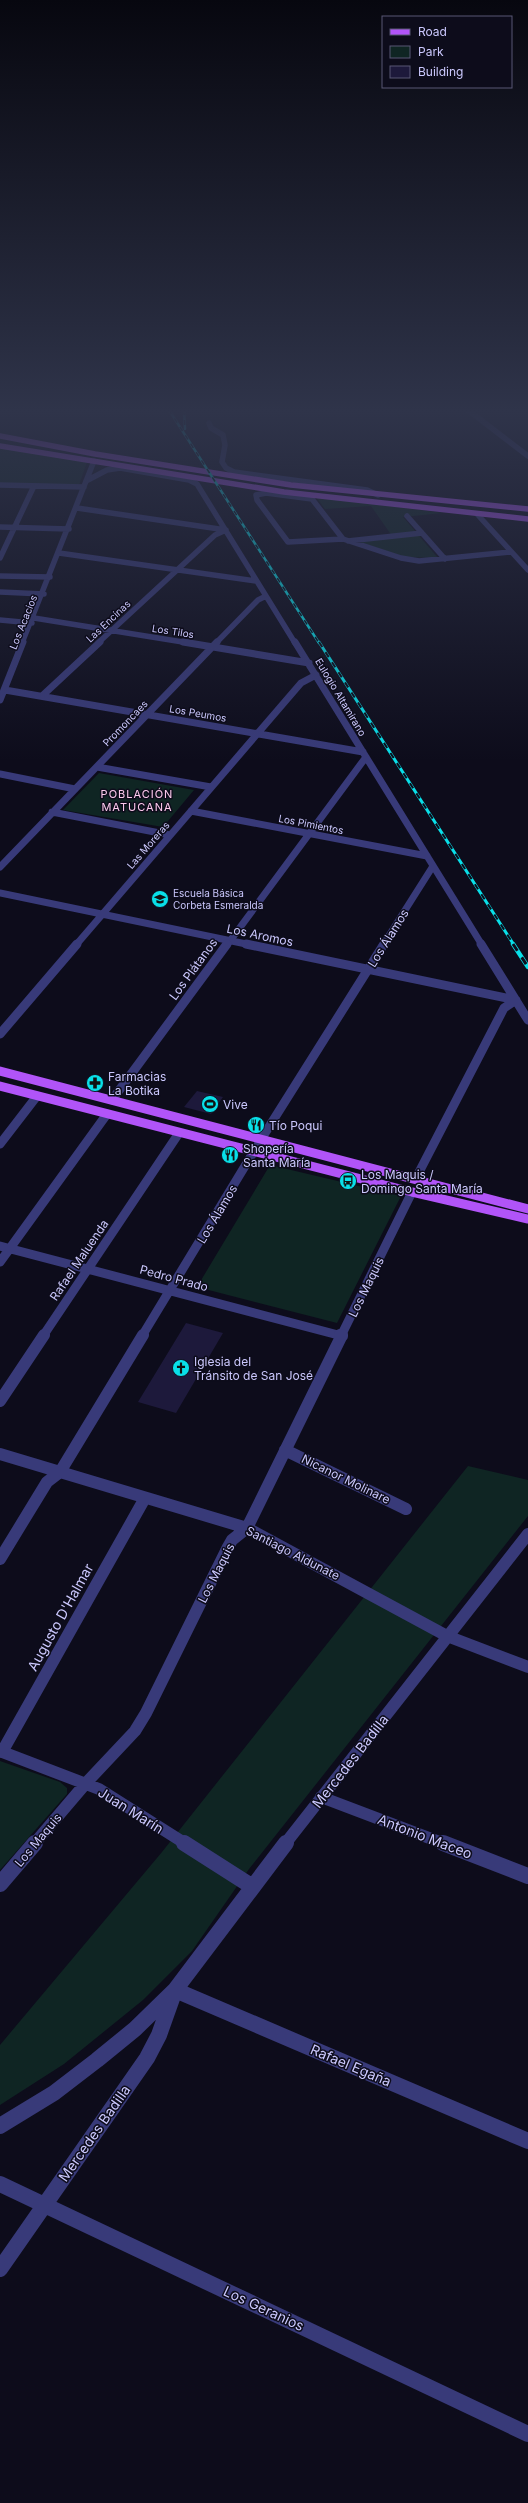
<svg xmlns="http://www.w3.org/2000/svg" width="528" height="2503" font-family="Inter,sans-serif">
<rect width="100%" height="100%" fill="#0d0c1b"/>
<path fill="#0f2523" d="M 0,448 L 87,462 L 79,485 L 0,484 Z
M 316,497 L 443,513 L 403,517 L 438,558 L 405,557 L 356,541 L 392,536 L 371,506 L 325,509 Z
M 99,773 L 194,790 L 163,827 L 63,810 Z
M 270,1165 L 401,1196 L 337,1323 L 197,1287 Z
M 468,1466 L 528,1480 L 528,1516 L 249,1869 L 192,1951 L 143,2000 L 64,2064 L 0,2105 L 0,2045 L 162,1852 Z
M 0,1761 L 60,1782 L 67,1788 L 67,1794 L 0,1870 Z"/>
<path fill="#1d193b" d="M 197,1091 L 223,1097 L 211,1114 L 184,1107 Z
M 186,1323 L 223,1333 L 176,1413 L 138,1402 Z"/>
<g fill="none" stroke-linecap="round" stroke-linejoin="round">
<path stroke="#383a79" stroke-width="5.5" d="M 468,410 L 528,456
M 209,423 L 211,428 L 223,435 L 225,445 L 222,462 L 226,468 L 234,472 L 367,490 L 378,495
M 86,481 L 107,470 L 120,468 L 189,480 L 197,484 L 295,643
M 0,485 L 84,487
M 266,493 L 312,499 L 343,539 L 288,542 L 257,500 L 256,495 Z
M 77,508 L 226,530
M 477,514 L 528,570
M 407,516 L 445,559
M 0,527 L 69,529
M 343,539 L 401,558 L 419,561 L 511,552
M 348,541 L 422,533
M 59,553 L 256,581
M 0,558 L 34,486
M 0,576 L 50,577
M 0,592 L 44,594
M 34,618 L 189,643
M 0,620 L 32,623
M 22,643 L 94,461
M 98,643 L 215,535 L 226,530
M 216,643 L 258,600 L 266,596"/>
<path stroke="#383a79" stroke-width="7" d="M 183,642 L 309,663
M 295,642 L 482,945
M 5,690 L 363,752
M 42,696 L 100,642
M 0,700 L 23,642
M 97,767 L 211,787
M 0,774 L 75,789
M 191,811 L 427,856
M 52,812 L 170,835
M 0,867 L 217,642
M 0,893 L 251,945
M 76,945 L 301,683 L 316,675
M 227,945 L 366,757
M 383,945 L 433,866"/>
<path stroke="#383a79" stroke-width="9" d="M 246,944 L 516,1000
M 481,944 L 528,1020
M 0,1034 L 77,944
M 112,1100 L 227,944
M 0,1144 L 37,1096
M 416,1178 L 504,1008 L 516,1000
M 0,1246 L 342,1336
M 0,1262 L 107,1114
M 43,1336 L 179,1133
M 142,1336 L 262,1138 L 384,944
M 341,1336 L 412,1192"/>
<path stroke="#383a79" stroke-width="12" d="M 340,1335 L 342,1336
M 0,1401 L 44,1335
M 285,1450 L 406,1509
M 0,1454 L 247,1528 L 447,1636 L 528,1667
M 0,1559 L 47,1482 L 60,1472 L 143,1335
M 0,1751 L 99,1789 L 186,1844
M 2,1752 L 145,1498
M 321,1797 L 445,1844
M 34,1844 L 86,1783 L 135,1731 L 146,1713 L 228,1547 L 232,1540 L 247,1528 L 342,1335
M 285,1844 L 528,1534"/>
<path stroke="#383a79" stroke-width="16" d="M 184,1843 L 253,1887
M 443,1843 L 528,1876
M 0,1884 L 35,1843
M 0,2126 L 54,2093 L 97,2060 L 135,2029 L 175,1990 L 286,1843
M 0,2184 L 528,2434
M 0,2269 L 147,2058 L 159,2035 L 175,1990 L 528,2141"/>
<path stroke="#b154f8" stroke-width="5.5" d="M 0,436 L 95,454 L 291,485 L 528,509
M 0,446 L 284,492 L 528,519"/>
<path stroke="#b154f8" stroke-width="9" d="M 0,1071 L 528,1209
M 0,1086 L 412,1192 L 528,1219"/>
<g stroke="#09dfe8" stroke-width="2.5">
<path id="rail-far2" d="M 169,410 L 319,643
M 184,410 L 185,429"/>
</g>
<g stroke="#09dfe8" stroke-width="3">
<path id="rail-far1" d="M 319,642 L 514,945"/>
</g>
<g stroke="#09dfe8" stroke-width="4.5">
<path id="rail" d="M 513,944 L 528,967"/>
</g>
<use href="#rail-far2" stroke="#0d0c1b" stroke-width="1.5" stroke-dasharray="5" stroke-linecap="butt"/>
<use href="#rail-far1" stroke="#0d0c1b" stroke-width="2" stroke-dasharray="6" stroke-linecap="butt"/>
<use href="#rail" stroke="#0d0c1b" stroke-width="3" stroke-dasharray="8" stroke-linecap="butt"/>
</g>
<linearGradient id="sky" x2="0" y2="1"><stop stop-color="#07070f"/><stop offset="0.54" stop-color="#2f344a"/><stop offset="1" stop-color="#2f344a" stop-opacity="0"/></linearGradient>
<rect width="528" height="761" fill="url(#sky)"/>
<defs>
<g id="school-disc" transform="scale(0.9)"><circle r="9.5" fill="#09dfe8" stroke="#0d0c1b"/><path d="M0-5L7-2L0 1L-7-2ZM-4 1L0 2.5L4 1V4Q0 6-4 4Z" fill="#111"/></g>
<g id="pharmacy-disc" transform="scale(0.9)"><circle r="9.5" fill="#09dfe8" stroke="#0d0c1b"/><path d="M-2-6h4v4h4v4h-4v4h-4v-4h-4v-4h4Z" fill="#111"/></g>
<g id="stadium-disc" transform="scale(0.9)"><circle r="9.5" fill="#09dfe8" stroke="#0d0c1b"/><path d="M0-5a6.5 5 0 1 0 0 10a6.5 5 0 1 0 0-10ZM-3.5-1.8h7v3.6h-7Z" fill="#111"/></g>
<g id="restaurant-disc" transform="scale(0.9)"><circle r="9.5" fill="#09dfe8" stroke="#0d0c1b"/><path d="M-5-6h1v4h1v-4h1v4h1v-4h1v5L-1.5 .5V6h-2V.5L-5-1ZM5-6V6H3V1.5H1.5Q1.5-4 5-6Z" fill="#111"/></g>
<g id="bus-disc" transform="scale(0.9)"><circle r="9.5" fill="#09dfe8" stroke="#0d0c1b"/><path d="M-5-6H5V4H4V6H2V4H-2V6H-4V4H-5ZM-3.5-4V0h7V-4ZM-3.5 1.2v1.5H-2V1.2ZM2 1.2v1.5H3.5V1.2Z" fill="#111"/></g>
<g id="church-disc" transform="scale(0.9)"><circle r="9.5" fill="#09dfe8" stroke="#0d0c1b"/><path d="M-1.2-6h2.4v3.5h3.3v2.4h-3.3V6h-2.4V-.1h-3.3v-2.4h3.3Z" fill="#111"/></g>
</defs>
<g fill-rule="evenodd">
<use href="#school-disc" x="160" y="899"/>
<use href="#pharmacy-disc" x="95" y="1083"/>
<use href="#stadium-disc" x="210" y="1104"/>
<use href="#restaurant-disc" x="256" y="1125"/>
<use href="#restaurant-disc" x="230" y="1155"/>
<use href="#bus-disc" x="348" y="1181"/>
<use href="#church-disc" x="181" y="1368"/>
</g>
<g text-anchor="middle" dominant-baseline="central" stroke-width="3" stroke-linejoin="round" paint-order="stroke">
<g font-size="10" fill="#cbc8fd" stroke="#0d0c1b">
<text transform="translate(108 621) rotate(-43)">Las Encinas</text>
<text transform="translate(23 622) rotate(-68)">Los Acacios</text>
<text transform="translate(173 631) rotate(9)">Los Tilos</text>
<text transform="translate(341 697) rotate(59)">Eulogio Altamirano</text>
<text transform="translate(198 713) rotate(10)">Los Peumos</text>
<text transform="translate(125 723) rotate(-46)">Promoncaes</text>
<text transform="translate(311 824) rotate(11)">Los Pimientos</text>
<text transform="translate(148 845) rotate(-49)">Las Moreras</text>
</g>
<g font-size="10" fill="#cbc8fd" stroke="#0d0c1b" text-anchor="start">
<text x="173" y="893">Escuela Básica<tspan x="173" dy="12">Corbeta Esmeralda</tspan></text>
</g>
<g font-size="11" letter-spacing="1" fill="#fdcaed" stroke="#0d0c1b">
<text x="137" y="794">POBLACIÓN<tspan x="137" dy="13">MATUCANA</tspan></text>
</g>
<g font-size="12" fill="#cbc8fd" stroke="#0d0c1b">
<text transform="translate(260 935) rotate(12)">Los Aromos</text>
<text transform="translate(388 938) rotate(-58)">Los Álamos</text>
<text transform="translate(193 969) rotate(-54)">Los Plátanos</text>
<text transform="translate(217 1214) rotate(-59)">Los Álamos</text>
<text transform="translate(79 1260) rotate(-56)">Rafael Maluenda</text>
<text transform="translate(174 1278) rotate(15)">Pedro Prado</text>
<text transform="translate(366 1287) rotate(-64)">Los Maquis</text>
<text transform="translate(346 1479) rotate(26)">Nicanor Molinare</text>
<text transform="translate(293 1553) rotate(27)">Santiago Aldunate</text>
<text transform="translate(216 1573) rotate(-63)">Los Maquis</text>
<text transform="translate(38 1840) rotate(-50)">Los Maquis</text>
</g>
<g font-size="12" fill="#cbc8fd" stroke="#0d0c1b" text-anchor="start">
<text x="108" y="1076">Farmacias<tspan x="108" dy="14">La Botika</tspan></text>
<text x="223" y="1104">Vive</text>
<text x="269" y="1125">Tío Poqui</text>
<text x="243" y="1148">Shopería<tspan x="243" dy="14">Santa María</tspan></text>
<text x="361" y="1174">Los Maquis /<tspan x="361" dy="14">Domingo Santa María</tspan></text>
<text x="194" y="1361">Iglesia del<tspan x="194" dy="14">Tránsito de San José</tspan></text>
</g>
<g font-size="14" fill="#cbc8fd" stroke="#0d0c1b">
<text transform="translate(60 1617) rotate(-61)">Augusto D'Halmar</text>
<text transform="translate(350 1761) rotate(-52)">Mercedes Badilla</text>
<text transform="translate(131 1810) rotate(32)">Juan Marín</text>
<text transform="translate(425 1836) rotate(21)">Antonio Maceo</text>
<text transform="translate(351 2065) rotate(23)">Rafael Egaña</text>
<text transform="translate(94 2133) rotate(-55)">Mercedes Badilla</text>
<text transform="translate(264 2308) rotate(25)">Los Geranios</text>
</g>
</g>
<rect x="382" y="16" width="130" height="72" fill="#0d0c1b" stroke="#595775"/>
<rect x="390" y="29" width="20" height="6" fill="#b154f8" stroke="#595775"/>
<text x="418" y="36" font-size="12" fill="#cbc8fd">Road</text>
<rect x="390" y="46" width="20" height="12" fill="#0f2523" stroke="#595775"/>
<text x="418" y="56" font-size="12" fill="#cbc8fd">Park</text>
<rect x="390" y="66" width="20" height="12" fill="#1d193b" stroke="#595775"/>
<text x="418" y="76" font-size="12" fill="#cbc8fd">Building</text>
</svg>
